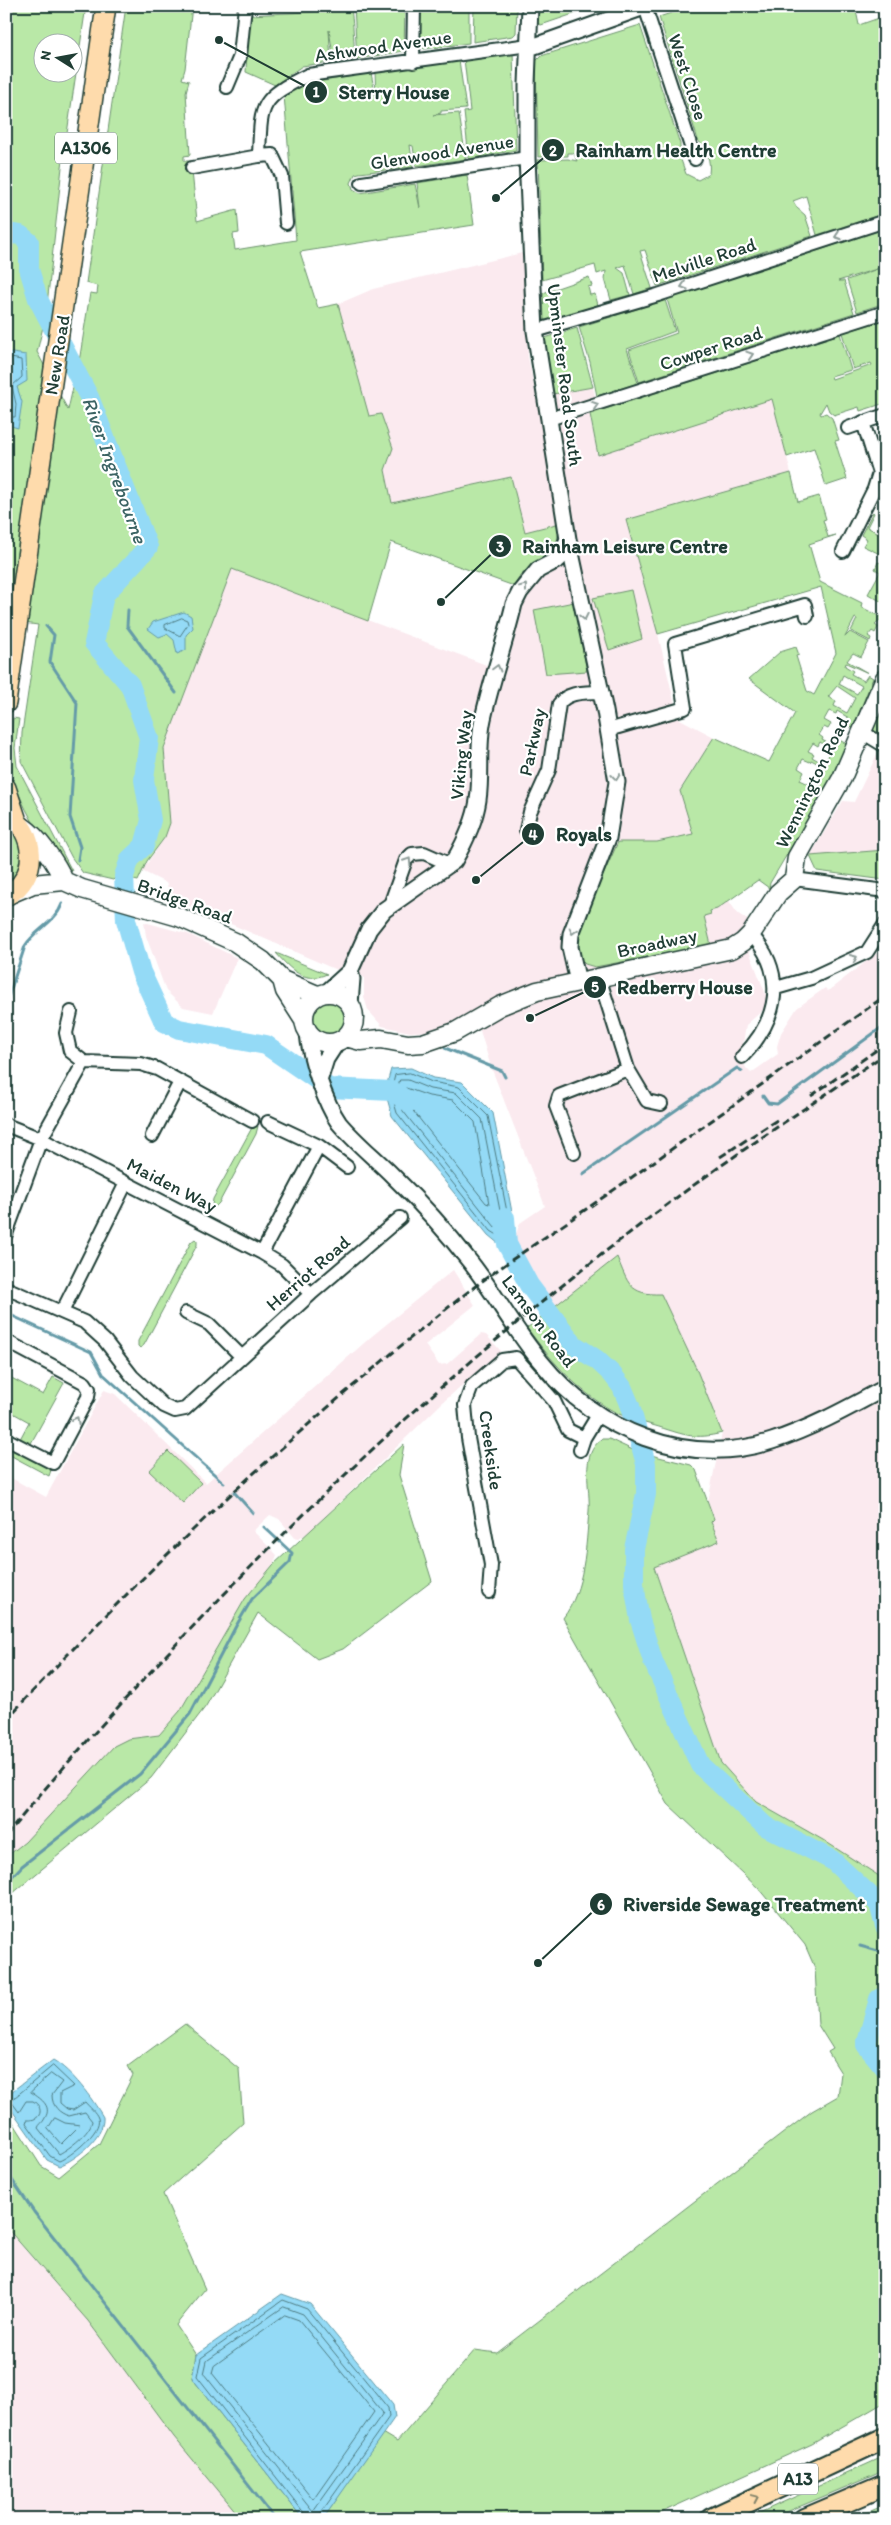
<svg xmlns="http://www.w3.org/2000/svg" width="891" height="2525" font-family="Itim,sans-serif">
<rect width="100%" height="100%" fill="#fff"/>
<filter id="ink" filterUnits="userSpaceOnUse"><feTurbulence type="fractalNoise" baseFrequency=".02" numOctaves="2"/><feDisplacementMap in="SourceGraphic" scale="10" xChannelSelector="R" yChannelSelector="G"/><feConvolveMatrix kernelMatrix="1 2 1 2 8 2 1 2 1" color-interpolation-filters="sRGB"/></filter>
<g filter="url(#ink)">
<path fill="#fbeaef" d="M 522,253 L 528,357 L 538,406 L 546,404 L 545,394 L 593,387 L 597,404 L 588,407 L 598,455 L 772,399 L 791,473 L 626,520 L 658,634 L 678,718 L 714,737 L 680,791 L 693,834 L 657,842 L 618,842 L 577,957 L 585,964 L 595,967 L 708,928 L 704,916 L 729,901 L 737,913 L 749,921 L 749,951 L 768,1000 L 763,1010 L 746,1025 L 741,1057 L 746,1068 L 751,1073 L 778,1054 L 777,1046 L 781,1033 L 797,1008 L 825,988 L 828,991 L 885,947 L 885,1891 L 879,1876 L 823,1840 L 756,1802 L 721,1763 L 654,1566 L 714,1519 L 708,1501 L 722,1433 L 644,1295 L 628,1285 L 617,1257 L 550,1310 L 517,1270 L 512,1245 L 520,1223 L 545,1206 L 491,1067 L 475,1014 L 436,1031 L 410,1032 L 382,1026 L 368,1010 L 364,997 L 364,977 L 332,968 L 173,899 L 166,883 L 142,871 L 165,837 L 170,823 L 164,748 L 232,569 L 489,666 L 505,599 L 520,576 L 556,547 L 525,532 L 510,477 L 357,512 L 318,308 L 338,304 L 373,289 Z
M 879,750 L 885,753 L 885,850 L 810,856 L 843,801 L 854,802 Z
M 144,922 L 188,934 L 237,958 L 213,1013 L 183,1007 L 166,991 L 146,936 Z
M 453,1270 L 475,1305 L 425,1345 L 439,1365 L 447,1364 L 481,1334 L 486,1335 L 501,1351 L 442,1403 L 307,1534 L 296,1539 L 279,1519 L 270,1515 L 253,1531 L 277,1555 L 273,1565 L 245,1599 L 180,1711 L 159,1735 L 128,1739 L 25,1842 L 6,1857 L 6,1459 L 13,1479 L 46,1497 L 104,1390 L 115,1394 L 206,1483 L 372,1336 Z
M 6,2228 L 88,2321 L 174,2437 L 242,2519 L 6,2519 Z"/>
<path fill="#b9e8a7" stroke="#6c926e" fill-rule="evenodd" d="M 6,6 L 86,6 L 62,167 L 46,314 L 37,352 L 68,410 L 80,356 L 90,293 L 97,294 L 98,286 L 86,283 L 126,6 L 192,6 L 185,69 L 182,79 L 189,81 L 186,92 L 190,155 L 184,156 L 184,161 L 191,161 L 197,221 L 237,210 L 239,233 L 233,234 L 235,250 L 296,240 L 284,95 L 305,84 L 371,73 L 376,98 L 375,72 L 459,60 L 466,109 L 441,111 L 441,113 L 433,115 L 459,113 L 466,159 L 416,166 L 413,146 L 410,145 L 413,167 L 359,173 L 355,174 L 351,183 L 353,189 L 360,193 L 415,184 L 420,208 L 417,183 L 467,175 L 474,225 L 300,252 L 318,308 L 338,304 L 369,416 L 381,414 L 393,448 L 385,470 L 392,503 L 511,477 L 525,532 L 560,523 L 556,547 L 520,576 L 514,586 L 391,542 L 368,621 L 232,569 L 164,748 L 170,823 L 165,837 L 147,861 L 138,881 L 117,876 L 113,880 L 83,873 L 72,858 L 21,761 L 22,733 L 38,625 L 10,621 L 6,647 ZM 42,42 L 72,42 L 72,72 L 42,72 Z
M 327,6 L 350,6 C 353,11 354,50 355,59 L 334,61 L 329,30 L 331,62 L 302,66 L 275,85 L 246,72 L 249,15 L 328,11 Z
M 354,6 L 405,6 L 404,51 L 357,59 Z
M 448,6 L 469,6 L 469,43 L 424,49 L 420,42 L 421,8 L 445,9 Z
M 474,6 L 517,6 L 516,33 L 513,36 L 473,42 Z
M 539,6 L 597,6 L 541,25 L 537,23 Z
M 692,6 L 855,6 L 859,25 L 879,18 L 877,11 L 885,8 L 885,213 L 817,235 L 806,196 L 793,201 L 797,208 L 805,215 L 812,236 L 657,286 L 645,250 L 640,251 L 652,288 L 634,294 L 625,265 L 617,268 L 624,273 L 630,295 L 611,300 L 605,279 L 606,271 L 597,274 L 595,265 L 542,280 L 538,160 L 568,159 L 577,161 L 574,153 L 568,153 L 568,156 L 538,157 L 536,61 L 541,56 L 640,25 L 680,144 L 680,157 L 686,174 L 698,180 L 709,174 C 711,160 707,151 698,140 L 659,17 Z
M 513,52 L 516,150 L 469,159 L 464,112 L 470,111 L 464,59 Z
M 885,229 L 885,303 L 857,312 L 847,280 L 880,268 L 838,281 L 844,281 L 854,313 L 639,382 L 629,350 L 677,333 L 667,299 Z
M 589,277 L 592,286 L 588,287 L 590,295 L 595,294 L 598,305 L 547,321 L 544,319 L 543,293 Z
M 665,300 L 675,331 L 627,349 L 638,383 L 597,396 L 590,362 L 579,327 Z
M 885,320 L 885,403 L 860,411 L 859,407 L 834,415 L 829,411 L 826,403 L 820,413 L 821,415 L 826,413 L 832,418 L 839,440 L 835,441 L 847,479 L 826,486 L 814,448 L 787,457 L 772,399 L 598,455 L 590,414 L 840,334 L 851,370 L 831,376 L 832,379 L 872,365 L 871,363 L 853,369 L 842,333 Z
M 577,328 L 593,387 L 553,394 L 545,338 Z
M 791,473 L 798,502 L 819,496 L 826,519 L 823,520 L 828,537 L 836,535 L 809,544 L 820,582 L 862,603 L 861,607 L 883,618 L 875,625 L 878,627 L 875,633 L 872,631 L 868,636 L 871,638 L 870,641 L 851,631 L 857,619 L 855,618 L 845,637 L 850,632 L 869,642 L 861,657 L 853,653 L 847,661 L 868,673 L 846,663 L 845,666 L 853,671 L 851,674 L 864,681 L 868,675 L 873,678 L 853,728 L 845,725 L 849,718 L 837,711 L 836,714 L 829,711 L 824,720 L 831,724 L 828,729 L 824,727 L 819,735 L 823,738 L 822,740 L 833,746 L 837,739 L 847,744 L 827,787 L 770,883 L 769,888 L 758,880 L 717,909 L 710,911 L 711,914 L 704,916 L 711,945 L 595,967 L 585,964 L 577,957 L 575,938 L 618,842 L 657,842 L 693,834 L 680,791 L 714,737 L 769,762 L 795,713 L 749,679 L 780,652 L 796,647 L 799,655 L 796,656 L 807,691 L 814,695 L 836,653 L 821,587 L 658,634 L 626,520 ZM 843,675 L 862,686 L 857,694 L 839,684 ZM 837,686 L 855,698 L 847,713 L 834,706 L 836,701 L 828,697 ZM 820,742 L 832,749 L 824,764 L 812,757 L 814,754 L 808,751 L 813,743 L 818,746 ZM 803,759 L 810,762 L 811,760 L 823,766 L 813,786 L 800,780 L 804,772 L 798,768 Z
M 873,512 L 874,513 L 867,527 L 885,537 L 885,549 L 882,555 L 863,546 L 867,539 L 861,535 Z
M 878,562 L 885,564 L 884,603 L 868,594 L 880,572 L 875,569 Z
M 631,590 L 642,639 L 609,650 L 593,598 Z
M 574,602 L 587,671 L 546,674 L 534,610 Z
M 885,703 L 885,737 L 873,730 Z
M 13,718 L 19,719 L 15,748 L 17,766 L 72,871 L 71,872 C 49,854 15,797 11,769 C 8,753 11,734 13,718 Z
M 6,819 L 22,841 L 21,868 L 6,887 Z
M 885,850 L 885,880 L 817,871 L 810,856 Z
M 276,953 L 327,974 C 304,984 291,970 276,953 Z
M310 1018a18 18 0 1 1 36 0a18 18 0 1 1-36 0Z
M 254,1124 L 258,1126 L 256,1134 L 219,1203 L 214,1208 L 212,1206 L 213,1199 Z
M 195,1239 L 197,1241 L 197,1245 L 144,1345 L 140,1348 L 138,1346 L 138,1341 L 191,1242 Z
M 617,1257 C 628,1283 629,1295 661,1294 L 696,1368 L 722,1433 C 695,1440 685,1435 659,1427 C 646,1423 631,1420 619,1414 C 582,1396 551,1361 527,1328 Z
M 6,1375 L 43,1395 L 53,1377 L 64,1383 L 30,1445 L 20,1439 L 29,1422 L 6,1409 Z
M 602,1439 L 609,1439 L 635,1451 L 691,1465 L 696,1470 L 714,1519 L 711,1522 L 719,1541 L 654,1567 L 721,1763 L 756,1802 L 823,1840 L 879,1876 L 885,1891 L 885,2402 L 812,2444 L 647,2519 L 323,2519 L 382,2433 L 397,2442 L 475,2350 L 497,2353 L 812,2111 L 838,2096 L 841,2073 L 828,2052 L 833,2049 L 818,2025 L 815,1968 L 805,1945 L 758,1888 L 668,1804 L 563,1618 C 585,1590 586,1545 589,1511 C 591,1488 579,1455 602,1439 Z
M 404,1444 L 399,1475 L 432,1581 L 343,1649 L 317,1659 L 258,1613 L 206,1706 L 151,1778 L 6,1899 L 6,1857 L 25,1842 L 114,1746 L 128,1739 L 159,1735 L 180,1711 L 245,1599 L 273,1565 Z
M 6,1446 L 51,1470 L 49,1476 L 6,1453 Z
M 168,1451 L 201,1483 L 183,1503 L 149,1471 Z
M 185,2024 L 239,2069 L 243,2123 L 163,2194 L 205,2289 L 176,2325 L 196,2355 L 192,2378 L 303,2519 L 242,2519 L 174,2437 L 88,2321 L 6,2227 L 6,2111 L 41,2166 L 59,2177 L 99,2144 L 133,2075 L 128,2066 Z
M 885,2456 L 885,2470 L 872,2476 L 770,2519 L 746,2519 Z
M 885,2505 L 885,2519 L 852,2519 Z"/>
<path fill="#94daf6" stroke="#659ba8" d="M 6,352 L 26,355 L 27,381 L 17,387 L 22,402 L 18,428 L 11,426 L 6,420 Z
M 184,612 L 191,616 L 193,628 L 186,635 L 186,650 L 177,654 L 174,640 L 167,634 L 159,637 L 148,629 L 153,622 Z
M 411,1068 L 433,1078 L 462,1082 L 493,1113 L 515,1228 L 505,1249 L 488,1235 L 392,1116 L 385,1091 L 391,1069 Z
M 53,2060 C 72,2071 92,2098 103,2117 C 105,2137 77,2159 59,2166 L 47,2160 L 6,2102 L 6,2097 L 11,2092 Z
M 282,2294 L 310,2304 L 393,2405 L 395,2417 L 323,2519 L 303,2519 L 192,2378 L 196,2355 Z"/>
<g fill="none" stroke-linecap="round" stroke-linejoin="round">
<path stroke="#4e7c82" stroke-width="1" d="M 6,357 L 21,360 L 22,377 L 12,386 L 16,404 L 15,417 L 6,417
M 182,618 L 187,620 L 188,624 L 180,636 L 165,628 L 165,625 Z
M 410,1073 L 432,1082 L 459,1087 L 488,1116 L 510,1227 L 504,1239 L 491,1231 L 397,1113 L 391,1092 L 395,1075 Z
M 400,1080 L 408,1080 L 430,1089 L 456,1093 L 482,1119 L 503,1226 L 502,1229 L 495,1227 L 403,1111 L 397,1092 Z
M 406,1088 L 429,1096 L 453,1100 L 475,1122 L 489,1204 L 486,1203 L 410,1107 L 405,1092 Z
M 53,2066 L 74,2086 L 60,2093 L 60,2103 L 67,2109 L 73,2110 L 85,2102 C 89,2107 96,2112 98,2118 C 103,2131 70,2157 59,2161 L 50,2156 L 26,2123 L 27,2120 C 41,2121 45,2108 33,2101 L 26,2101 L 19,2112 L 11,2101 Z
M 51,2074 L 62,2082 L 52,2095 C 52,2106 59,2113 69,2116 L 85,2112 L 92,2121 C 90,2133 70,2148 59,2154 L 38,2128 C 39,2124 43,2123 45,2118 C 53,2105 39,2098 31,2092 Z
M 55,2118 L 65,2123 L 80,2125 L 61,2144 L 48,2129 Z
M 284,2307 L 303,2314 L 383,2413 L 313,2511 L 204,2374 L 207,2361 Z
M 285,2315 L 299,2320 L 374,2412 L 313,2499 L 212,2373 L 214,2366 Z
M 307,2519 L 305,2514 L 197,2376 L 201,2358 L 283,2300 L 307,2309 L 388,2408 L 389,2417 L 320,2514 L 319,2519"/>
<path stroke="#659ba8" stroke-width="3" d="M 128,610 L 127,626 L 176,693
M 46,626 L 54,635 L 50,662 L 77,703 L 70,817 L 80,847 L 78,860
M 6,1004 L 25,946 C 35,930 56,922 62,904
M 445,1048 L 502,1071 L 505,1077
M 763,1096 L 768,1103 L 777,1104 L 885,1025
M 583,1174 L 737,1068 L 742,1071
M 6,1313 L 91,1352 L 103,1374 L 224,1483
M 234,1492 L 253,1513
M 6,1883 L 22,1866 L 140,1774 L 190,1714 L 236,1626 L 252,1599 L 290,1562 L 292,1553 L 264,1527
M 860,1946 L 885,1953
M 6,2171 L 34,2212 L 275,2519"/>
<path stroke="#94daf6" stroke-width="20" d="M 6,233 L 20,235 L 29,242 L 29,269 L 38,299 L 89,397 L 148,547 L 104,595 L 94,643 L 130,685 L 149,738 L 144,780 L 151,820 L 144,846 L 130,859 L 124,876 L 126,920 L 141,972 L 164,1022 L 179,1029 L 266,1045 L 329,1088 L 392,1091 L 409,1102
M 505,1218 L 507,1244 L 529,1285 L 574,1345 L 597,1360 L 612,1374 L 622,1387 L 630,1406 L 646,1464 L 646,1494 L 634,1549 L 634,1584 L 640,1620 L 653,1661 L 700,1765 L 765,1826 L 832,1860 L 879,1904 L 885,1926
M 885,1996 L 879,1999 L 866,2045 L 885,2068"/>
<g stroke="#1f3d34" stroke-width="16">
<path id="minor" d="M 645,7 L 695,159
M 413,62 L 414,6
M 227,87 L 240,56 L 245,6
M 259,156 L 272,155 L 282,176 L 286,223
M 192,168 L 259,156 C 261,104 259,99 308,75 L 529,45
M 362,183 L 527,158
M 535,331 L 658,295 L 885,221
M 549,419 L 885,312
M 848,428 L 885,415
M 843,551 L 874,489 L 879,473 L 863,422
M 608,730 L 685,708 L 675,644 L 805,605 L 807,616
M 862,732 L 885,746
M 526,830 L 530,812 L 549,770 L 559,704 C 568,691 586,693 600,692
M 794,879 L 885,891
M 390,905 L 406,860 L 412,854 L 424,853 L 449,864
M 599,977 L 628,1069 L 647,1101 L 661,1104
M 776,988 L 811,978 L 867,952 L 885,924
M 71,1012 L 66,1033 L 70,1051 L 84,1062
M 742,1057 C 778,1020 788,975 751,934
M 6,1125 L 41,1139 L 262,1253 L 282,1265 L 311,1294
M 152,1136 L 180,1082
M 319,1146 L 347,1167
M 574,1153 L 556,1106 L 559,1096 L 628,1069
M 6,1234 L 41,1139 L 84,1062 L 141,1064 L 157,1069 L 252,1121
M 262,1253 L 319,1146 L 268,1122
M 6,1288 L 84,1322 L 105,1341 L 132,1376 L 164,1406 L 175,1411 L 185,1409 L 311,1294 L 400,1218
M 62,1312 L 126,1183
M 186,1313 L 209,1324 L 242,1357
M 6,1341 L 85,1383 L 89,1389 L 88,1397 L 53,1463 L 6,1439
M 580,1450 L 584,1438 L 598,1415
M 489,1592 L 491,1565 L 468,1438 L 465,1405 L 472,1386 L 502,1360 L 516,1358 L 554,1401 L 568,1430 L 584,1438"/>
</g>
<g stroke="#1f3d34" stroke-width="19">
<path id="tertiary" d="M 530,6 L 527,84 L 527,158 L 535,331 L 568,539 L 605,711 L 617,782 L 608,838 L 571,934 L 570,947 L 578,982
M 529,48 L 647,6
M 350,971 L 369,929 L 384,910 L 454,861 C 465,842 475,821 478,800 C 482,773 477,746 483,719 C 491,681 505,643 514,604 L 520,592 L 538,570 L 559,559 L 568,539
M 350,971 L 352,979 L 350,1004
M 327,992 L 350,971
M 308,1033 C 310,1058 325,1103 339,1123 C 355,1142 375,1158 393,1176 C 421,1203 447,1232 471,1263 C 496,1295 515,1331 541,1362 C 596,1430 685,1469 772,1441 C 812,1428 848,1408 885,1388
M 320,1078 L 326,1059 L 337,1042"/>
</g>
<g stroke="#1f3d34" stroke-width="21">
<path id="secondary" d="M 23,827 C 38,837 57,864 64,881
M 12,893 L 33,884 L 64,881 L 82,889 L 179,917 L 235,942 L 263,961 L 282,980 L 317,995
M 282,980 L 285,991 L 303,1019
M304 1018a25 25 0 1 1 50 0a25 25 0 1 1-50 0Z
M 346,1037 L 361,1041 L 381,1039 L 408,1044 L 423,1043 L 455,1032 L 500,1006 L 537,991 L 732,949 L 743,942 L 751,934 L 778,893 L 794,879 L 797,857 L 842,778 L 885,678"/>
</g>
<g stroke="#1f3d34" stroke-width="22">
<path id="primary" d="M 6,703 L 106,6
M 6,788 L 16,818
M 6,812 C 37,832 40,878 6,896"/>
</g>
<g stroke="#1f3d34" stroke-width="24">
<path id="trunk" d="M 711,2519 L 885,2438
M 805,2519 L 885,2485"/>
</g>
<use href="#minor" stroke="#fff" stroke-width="12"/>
<use href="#tertiary" stroke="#fff" stroke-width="15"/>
<use href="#secondary" stroke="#fff" stroke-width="18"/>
<use href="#primary" stroke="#fedbac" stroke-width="19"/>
<use href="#trunk" stroke="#fedbac" stroke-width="20"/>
<path stroke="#1f3d34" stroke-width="3" stroke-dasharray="8 4" stroke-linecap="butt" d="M 811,1096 L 885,1044
M 720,1157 L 780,1118
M 6,1720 C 149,1565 298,1426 464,1295 C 506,1262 551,1234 595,1203 C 693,1135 788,1065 885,996
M 6,1836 C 49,1782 96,1731 143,1680 C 299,1510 471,1351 656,1213 C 730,1157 808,1107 885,1054"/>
</g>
<defs><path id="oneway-chevron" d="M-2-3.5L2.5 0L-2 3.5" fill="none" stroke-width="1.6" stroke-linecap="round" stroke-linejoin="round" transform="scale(1.25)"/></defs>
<g stroke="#8f9e9a">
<use href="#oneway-chevron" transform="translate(838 236) rotate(162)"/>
<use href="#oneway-chevron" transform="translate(684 286) rotate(162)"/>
<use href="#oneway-chevron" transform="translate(750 355) rotate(-18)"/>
<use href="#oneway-chevron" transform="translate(595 405) rotate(-18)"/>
<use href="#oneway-chevron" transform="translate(524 587) rotate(-53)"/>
<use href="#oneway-chevron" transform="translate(584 617) rotate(78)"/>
<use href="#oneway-chevron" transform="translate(497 668) rotate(-75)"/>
<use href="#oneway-chevron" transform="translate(616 777) rotate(83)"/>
<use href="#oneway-chevron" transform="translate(408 861) rotate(-57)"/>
<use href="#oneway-chevron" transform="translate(573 931) rotate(105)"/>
<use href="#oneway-chevron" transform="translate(854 958) rotate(-25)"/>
<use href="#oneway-chevron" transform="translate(76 1420) rotate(-62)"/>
</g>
<use stroke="#83846a" href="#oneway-chevron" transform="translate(755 2498) rotate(-25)"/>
</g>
<g text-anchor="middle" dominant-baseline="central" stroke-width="4.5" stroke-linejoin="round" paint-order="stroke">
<g fill="#fff" stroke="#627771" stroke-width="1">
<rect x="55" y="132.5" width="62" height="31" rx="4"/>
<rect x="778" y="2463.5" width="40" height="31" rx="4"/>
</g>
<g font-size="18" font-weight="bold" fill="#1f3d34">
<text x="86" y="148">A1306</text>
<text x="798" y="2479">A13</text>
</g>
<g font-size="19" fill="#1f3d34" stroke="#fff">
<text transform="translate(383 46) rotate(-8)">Ashwood Avenue</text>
<text transform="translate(688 77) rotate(72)">West Close</text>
<text transform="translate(442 152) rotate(-9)">Glenwood Avenue</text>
<text transform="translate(704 260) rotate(-18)">Melville Road</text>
<text transform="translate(711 348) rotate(-18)">Cowper Road</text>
<text transform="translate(57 355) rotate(-81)">New Road</text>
<text transform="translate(565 375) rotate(83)">Upminster Road South</text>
<text transform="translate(532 742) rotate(-78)">Parkway</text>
<text transform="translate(461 755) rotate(-84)">Viking Way</text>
<text transform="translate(812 782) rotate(-64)">Wennington Road</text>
<text transform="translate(185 901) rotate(20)">Bridge Road</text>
<text transform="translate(657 943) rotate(-12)">Broadway</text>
<text transform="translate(172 1185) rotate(27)">Maiden Way</text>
<text transform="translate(308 1273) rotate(-41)">Herriot Road</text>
<text transform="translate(539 1321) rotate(53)">Lamson Road</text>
<text transform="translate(491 1450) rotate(82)">Creekside</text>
</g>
<g font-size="20" font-style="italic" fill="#3c6464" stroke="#fff">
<text transform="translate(115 470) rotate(70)">River Ingrebourne</text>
</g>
</g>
<path fill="none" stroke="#1f3d34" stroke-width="2" d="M219 40L316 92M496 198L553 150M441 602L500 546M476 880L533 834M530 1018L595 987M538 1963L601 1904"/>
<g fill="#1f3d34" stroke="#fff" stroke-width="2">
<circle cx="219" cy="40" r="5"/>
<circle cx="496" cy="198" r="5"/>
<circle cx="441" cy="602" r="5"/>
<circle cx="476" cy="880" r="5"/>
<circle cx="530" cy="1018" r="5"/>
<circle cx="538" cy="1963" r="5"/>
<circle cx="316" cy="92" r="12"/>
<circle cx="553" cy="150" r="12"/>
<circle cx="500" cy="546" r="12"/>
<circle cx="533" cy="834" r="12"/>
<circle cx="595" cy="987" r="12"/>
<circle cx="601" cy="1904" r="12"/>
</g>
<g font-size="15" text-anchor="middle" font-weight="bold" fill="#fff">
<text x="316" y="97">1</text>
<text x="553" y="156">2</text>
<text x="500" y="552">3</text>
<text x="533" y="840">4</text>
<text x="595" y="992">5</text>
<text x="601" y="1910">6</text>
</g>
<g font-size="20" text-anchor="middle" font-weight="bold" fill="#1f3d34" stroke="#fff" stroke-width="4.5" stroke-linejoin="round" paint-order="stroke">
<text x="394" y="99">Sterry House</text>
<text x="676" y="157">Rainham Health Centre</text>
<text x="625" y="553">Rainham Leisure Centre</text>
<text x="584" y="841">Royals</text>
<text x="685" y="994">Redberry House</text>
<text x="744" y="1911">Riverside Sewage Treatment</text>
</g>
<rect width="891" height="2525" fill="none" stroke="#fff" stroke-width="25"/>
<rect x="12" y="12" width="866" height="2500" fill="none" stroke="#1f3d34" stroke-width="2" filter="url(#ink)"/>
<g transform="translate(58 58) rotate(281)"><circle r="24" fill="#ffffff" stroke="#a5b1ae"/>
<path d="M0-4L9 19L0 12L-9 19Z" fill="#1f3d34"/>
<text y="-8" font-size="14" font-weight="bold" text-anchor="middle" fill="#1f3d34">N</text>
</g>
</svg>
